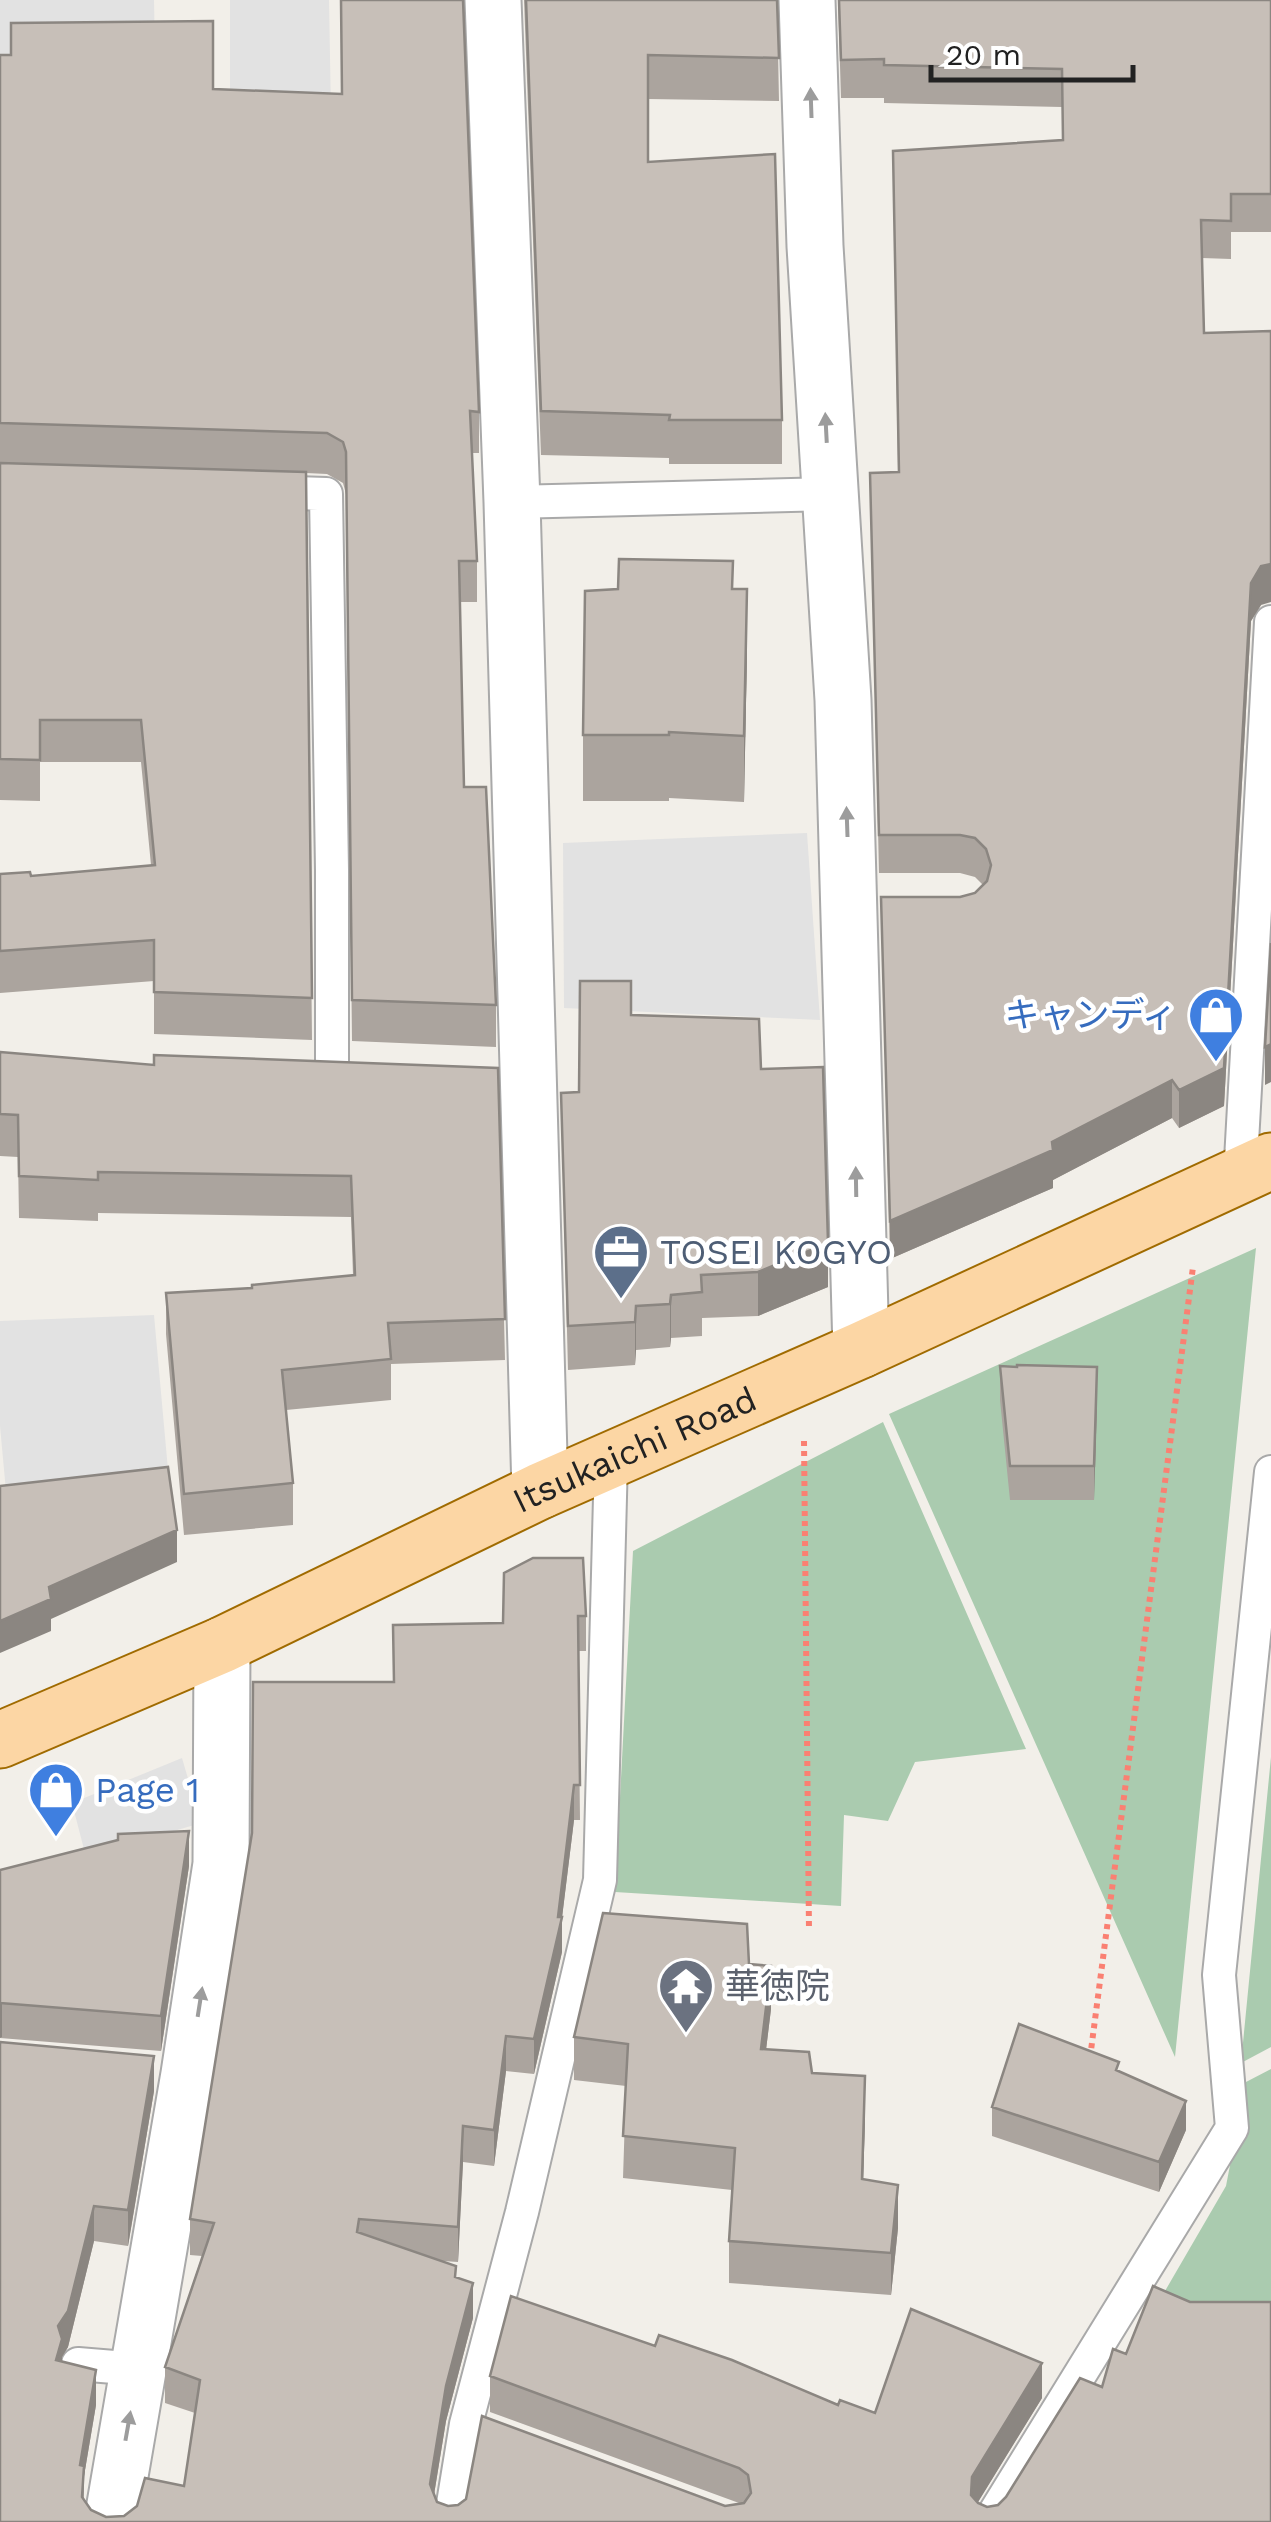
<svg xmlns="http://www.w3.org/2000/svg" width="1271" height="2522" font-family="'Work Sans','Noto Sans JP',sans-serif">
<rect width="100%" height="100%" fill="#f2efe9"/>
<path fill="#aacbaf" d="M 1256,1248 L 1175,2057 L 889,1414 Z
M 883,1422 L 1026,1749 L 915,1762 L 888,1821 L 844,1815 L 841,1906 L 615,1892 L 633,1551 Z
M 1271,1757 L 1271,2047 L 1241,2063 Z
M 1271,2069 L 1271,2317 L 1246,2327 L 1165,2291 L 1226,2186 L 1246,2082 Z"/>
<path fill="#e2e2e2" d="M 0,0 L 154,0 L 155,54 L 0,57 Z
M 230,0 L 329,0 L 331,114 L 230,113 Z
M 807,833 L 820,1020 L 564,1008 L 563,843 Z
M 154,1315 L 170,1492 L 8,1513 L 0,1426 L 0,1321 Z
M 182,1758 L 201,1823 L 86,1857 L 72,1803 Z"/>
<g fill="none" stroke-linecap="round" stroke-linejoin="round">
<g stroke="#a9a9a9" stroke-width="36">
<path id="service" d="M 264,492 L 326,494 L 332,870 L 332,1072
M 512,502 L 830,494
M 1240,1178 L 1271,622
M 78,2364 L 138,2369
M 450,2522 L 466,2424 L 522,2212 L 600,1880 L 611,1459
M 989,2522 L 1232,2128 L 1219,1975 L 1271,1472"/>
</g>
<g stroke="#a9a9a9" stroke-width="59">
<path id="minor" d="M 493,0 L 512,502 L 540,1491
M 807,0 L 815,246 L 843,700 L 861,1350
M 112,2522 L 189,2074 L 221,1864 L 222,1645"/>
</g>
<g stroke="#a06b00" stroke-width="59">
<g id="primary">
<path id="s1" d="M 0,1740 L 222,1645 L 540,1491 L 861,1350 L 1271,1161"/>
</g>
</g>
<path stroke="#fa8072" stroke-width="6" stroke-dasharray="5 5" stroke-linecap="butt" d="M 804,1441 L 809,1930
M 1090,2058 L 1193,1267"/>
<use href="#service" stroke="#fff" stroke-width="32"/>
<use href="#minor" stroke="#fff" stroke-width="55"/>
<use href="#primary" stroke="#fcd6a4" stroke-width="55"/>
</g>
<path fill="#aba49e" d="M 524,0 L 777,0 L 779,101 L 648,99 L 648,162 L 782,420 L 782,464 L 669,464 L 669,458 L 541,455 Z
M 838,0 L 1271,0 L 1271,232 L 1231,232 L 1231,259 L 1202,258 L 1204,333 L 1261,605 L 1251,621 L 1224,1106 L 1179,1128 L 1172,1118 L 1053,1180 L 1053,1188 L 890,1259 L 881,897 L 960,897 L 975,893 L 983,885 L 975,877 L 960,873 L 879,873 L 870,473 L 898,472 L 893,151 L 1062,140 L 1062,107 L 884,103 L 884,98 L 841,98 Z
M 0,55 L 213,89 L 479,412 L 479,453 L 472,453 L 477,561 L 477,602 L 460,602 L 464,787 L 496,1005 L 496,1047 L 352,1041 L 346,494 L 343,483 L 327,474 L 306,473 L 312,1040 L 154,1034 L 154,981 L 0,993 L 0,874 L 31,876 L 151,865 L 141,762 L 40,762 L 40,801 L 0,800 Z
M 733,589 L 747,654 L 744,802 L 669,798 L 669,801 L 583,801 L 583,735 Z
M 631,1015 L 761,1069 L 828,1287 L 758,1316 L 702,1318 L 702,1336 L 671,1338 L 670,1347 L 636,1350 L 635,1365 L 568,1370 L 561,1093 L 579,1092 Z
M 0,1052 L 154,1065 L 498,1068 L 505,1360 L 391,1364 L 391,1400 L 286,1410 L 293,1483 L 293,1525 L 184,1535 L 166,1334 L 166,1293 L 252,1288 L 353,1275 L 351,1217 L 98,1213 L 98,1221 L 19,1218 L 18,1157 L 0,1156 Z
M 1000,1366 L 1017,1367 L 1097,1402 L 1094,1500 L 1010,1500 L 1000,1400 Z
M 586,1616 L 586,1651 L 578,1651 L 580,1820 L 574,1820 L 562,1917 L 562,1952 L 534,2074 L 506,2071 L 494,2166 L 463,2162 L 458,2262 L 443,2261 L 456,2277 L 473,2318 L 446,2421 L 434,2495 L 437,2502 L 448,2506 L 725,2506 L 739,2503 L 490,2412 L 490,2376 L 655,2346 L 838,2405 L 875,2413 L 1042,2398 L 977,2503 L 987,2507 L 998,2505 L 1006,2497 L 1102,2387 L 1126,2354 L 1190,2302 L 1271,2522 L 0,2522 L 0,2042 L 154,2091 L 128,2246 L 94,2241 L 68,2347 L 62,2357 L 62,2362 L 96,2405 L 84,2476 L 84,2499 L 91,2510 L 106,2517 L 124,2516 L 184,2486 L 195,2413 L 165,2403 L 165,2367 L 202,2256 L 190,2255 L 190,2219 L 393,1682 L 503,1623 Z
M 189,1866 L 161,2051 L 0,2038 L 0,1870 Z
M 749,1964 L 771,2009 L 766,2050 L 812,2073 L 865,2118 L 863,2179 L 898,2228 L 891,2295 L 729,2283 L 729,2241 L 732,2190 L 623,2178 L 626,2086 L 574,2080 L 574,2037 Z
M 1119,2072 L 1186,2130 L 1159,2192 L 992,2136 L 992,2107 Z"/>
<path fill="#8b8681" d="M 1271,564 L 1271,602 L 1261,605 L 1251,621 L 1224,1106 L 1179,1128 L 1179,1090 L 1251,583 L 1261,566 Z
M 747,589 L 747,654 L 744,802 L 744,736 Z
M 1271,1044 L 1271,1082 L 1265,1085 L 1265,1047 Z
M 1172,1080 L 1172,1118 L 1053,1180 L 1053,1188 L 890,1259 L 890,1221 L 1052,1142 Z
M 828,1243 L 828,1287 L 758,1316 L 758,1272 Z
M 671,1295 L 671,1338 L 670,1347 L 670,1304 Z
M 636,1306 L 636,1350 L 635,1365 L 635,1322 Z
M 1097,1367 L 1097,1402 L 1094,1500 L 1094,1466 Z
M 177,1530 L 177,1562 L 51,1619 L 51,1631 L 0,1653 L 0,1621 L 49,1587 Z
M 574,1785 L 574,1820 L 562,1918 L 562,1952 L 534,2074 L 534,2039 L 558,1917 Z
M 189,1831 L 189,1866 L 161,2051 L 161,2016 Z
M 771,1966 L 771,2009 L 761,2091 L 761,2049 Z
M 2,2002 L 2,2037 L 0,2038 L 0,2003 Z
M 506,2036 L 506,2071 L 494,2166 L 494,2130 Z
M 154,2056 L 154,2091 L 128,2246 L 128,2210 Z
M 865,2076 L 865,2118 L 862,2221 L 862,2179 Z
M 1186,2101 L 1186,2130 L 1159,2192 L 1159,2162 Z
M 463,2126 L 463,2162 L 458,2262 L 458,2227 Z
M 898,2185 L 898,2228 L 891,2295 L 891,2253 Z
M 94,2206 L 94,2241 L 68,2347 L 62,2357 L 62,2375 L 56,2360 L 58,2326 Z
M 473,2283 L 473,2318 L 446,2421 L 430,2519 L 430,2484 L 446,2386 Z
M 1042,2363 L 1042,2398 L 972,2512 L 972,2477 Z
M 96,2370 L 96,2405 L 84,2476 L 82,2522 L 80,2465 Z"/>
<path fill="#c7bfb8" stroke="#8b8681" stroke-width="2.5" d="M 341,0 L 463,0 L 479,412 L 470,411 L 477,561 L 459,561 L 464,787 L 486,787 L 496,1005 L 352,1000 L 346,452 L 343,442 L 327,433 L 0,423 L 0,55 L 11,55 L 11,23 L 213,21 L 213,89 L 342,94 Z
M 526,0 L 777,0 L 779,58 L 648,55 L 648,162 L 775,154 L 782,420 L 669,420 L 670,415 L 541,411 Z
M 839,0 L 1271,0 L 1271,194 L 1231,194 L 1231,221 L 1201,220 L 1204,333 L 1271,331 L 1271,564 L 1261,566 L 1251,583 L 1224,1068 L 1179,1090 L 1172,1080 L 1052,1142 L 1053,1150 L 890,1221 L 881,897 L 960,897 L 975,893 L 987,881 L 991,865 L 986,849 L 975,838 L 960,835 L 879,835 L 870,473 L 899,472 L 893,151 L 1063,140 L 1062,69 L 884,65 L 884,59 L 841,60 Z
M 0,463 L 306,472 L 312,998 L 154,992 L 154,940 L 0,951 L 0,874 L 30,872 L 31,876 L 155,865 L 141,720 L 40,720 L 40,760 L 0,759 Z
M 619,559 L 733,561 L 732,589 L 747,589 L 744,736 L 669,732 L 669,735 L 583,735 L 585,591 L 618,589 Z
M 1271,943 L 1271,1044 L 1265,1047 Z
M 580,981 L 631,981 L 631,1015 L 759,1019 L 761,1069 L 823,1067 L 828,1243 L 758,1272 L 701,1275 L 702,1292 L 671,1295 L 670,1304 L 636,1306 L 635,1322 L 568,1326 L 561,1093 L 579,1092 Z
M 0,1052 L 154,1065 L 154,1055 L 498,1068 L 505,1319 L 388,1323 L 391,1359 L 282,1370 L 293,1483 L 184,1494 L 166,1293 L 252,1288 L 252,1285 L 355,1275 L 351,1176 L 98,1172 L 98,1180 L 19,1176 L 18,1115 L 0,1114 Z
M 1017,1365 L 1097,1367 L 1094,1466 L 1010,1466 L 1000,1366 L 1017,1367 Z
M 168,1467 L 177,1530 L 49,1587 L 51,1599 L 0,1621 L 0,1486 Z
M 533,1558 L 583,1558 L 586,1616 L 578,1616 L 580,1785 L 574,1785 L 558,1917 L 562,1917 L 534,2039 L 506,2036 L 494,2130 L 463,2126 L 458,2227 L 359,2219 L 357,2232 L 456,2266 L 455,2277 L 473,2283 L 446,2386 L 430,2484 L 437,2502 L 448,2506 L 458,2505 L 466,2499 L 482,2416 L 725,2506 L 744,2503 L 751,2493 L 748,2475 L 739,2468 L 490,2376 L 511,2296 L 655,2346 L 659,2335 L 732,2360 L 838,2405 L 840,2400 L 875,2413 L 911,2309 L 1042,2363 L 972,2477 L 971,2495 L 978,2503 L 987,2507 L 998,2505 L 1006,2497 L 1080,2378 L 1102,2387 L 1113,2349 L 1126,2354 L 1153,2286 L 1190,2302 L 1271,2302 L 1271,2522 L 0,2522 L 0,2042 L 154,2056 L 128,2210 L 94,2206 L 68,2311 L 58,2326 L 62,2339 L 56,2360 L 96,2370 L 80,2465 L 84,2466 L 82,2497 L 91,2510 L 106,2517 L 124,2516 L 137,2506 L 145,2478 L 184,2486 L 200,2380 L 165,2367 L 214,2223 L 190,2219 L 252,1833 L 253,1682 L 394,1682 L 393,1625 L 503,1623 L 504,1573 Z
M 189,1831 L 161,2016 L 0,2003 L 0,1870 L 118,1840 L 118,1834 Z
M 603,1913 L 747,1924 L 749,1964 L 771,1966 L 761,2049 L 809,2052 L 812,2073 L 865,2076 L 862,2179 L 898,2185 L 891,2253 L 729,2241 L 735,2148 L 623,2136 L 628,2044 L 574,2037 Z
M 1019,2024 L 1119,2062 L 1116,2070 L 1186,2101 L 1159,2162 L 992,2107 Z"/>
<defs><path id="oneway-solid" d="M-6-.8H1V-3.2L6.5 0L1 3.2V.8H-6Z" transform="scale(2.5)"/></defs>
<g fill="#9c9c9c">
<use href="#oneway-solid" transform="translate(811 103) rotate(-92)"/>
<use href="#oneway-solid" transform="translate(826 428) rotate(-93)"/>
<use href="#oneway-solid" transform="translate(847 822) rotate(-92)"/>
<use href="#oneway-solid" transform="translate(856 1182) rotate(-91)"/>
<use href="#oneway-solid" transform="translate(200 2002) rotate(-81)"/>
<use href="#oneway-solid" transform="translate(128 2426) rotate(-80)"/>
</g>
<defs>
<g id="shop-pin" transform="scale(2.875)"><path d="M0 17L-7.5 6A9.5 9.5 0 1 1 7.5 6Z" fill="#3f7fe0" stroke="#fff"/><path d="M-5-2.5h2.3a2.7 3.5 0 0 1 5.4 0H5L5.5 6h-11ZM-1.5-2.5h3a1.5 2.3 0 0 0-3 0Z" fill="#fff"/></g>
<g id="office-pin" transform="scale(2.875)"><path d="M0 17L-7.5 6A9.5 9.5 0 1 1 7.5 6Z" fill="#5c6f8a" stroke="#fff"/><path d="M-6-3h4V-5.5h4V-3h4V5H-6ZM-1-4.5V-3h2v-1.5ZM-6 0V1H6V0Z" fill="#fff"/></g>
<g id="temple-pin" transform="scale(2.875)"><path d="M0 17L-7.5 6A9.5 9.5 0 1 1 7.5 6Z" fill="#6b7280" stroke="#fff"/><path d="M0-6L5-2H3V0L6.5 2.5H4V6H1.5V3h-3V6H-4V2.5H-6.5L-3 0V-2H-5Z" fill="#fff"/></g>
</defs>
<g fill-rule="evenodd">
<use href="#shop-pin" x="1216" y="1015"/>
<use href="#office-pin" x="621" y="1252"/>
<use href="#shop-pin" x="56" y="1790"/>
<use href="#temple-pin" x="686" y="1986"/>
</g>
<g text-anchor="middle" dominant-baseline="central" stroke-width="9" stroke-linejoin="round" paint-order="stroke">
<g font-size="35" fill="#366cbe" stroke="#fff" text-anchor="end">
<text x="1177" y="1015">キャンディ</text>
<text x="95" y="1790" text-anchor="start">Page 1</text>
</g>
<g font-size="35" fill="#4e5e75" stroke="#fff" text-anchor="start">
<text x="660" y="1252">TOSEI KOGYO</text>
</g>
<g font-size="35" fill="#222" stroke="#fff">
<text stroke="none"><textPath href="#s1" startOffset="698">Itsukaichi Road</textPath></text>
</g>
<g font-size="35" fill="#5b616d" stroke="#fff" text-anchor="start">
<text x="725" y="1986">華徳院</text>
</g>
</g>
<path d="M931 65v15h202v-15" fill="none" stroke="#222222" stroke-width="5"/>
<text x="946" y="65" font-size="30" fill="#222222" stroke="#ffffff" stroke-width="8" paint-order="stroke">20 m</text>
</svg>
